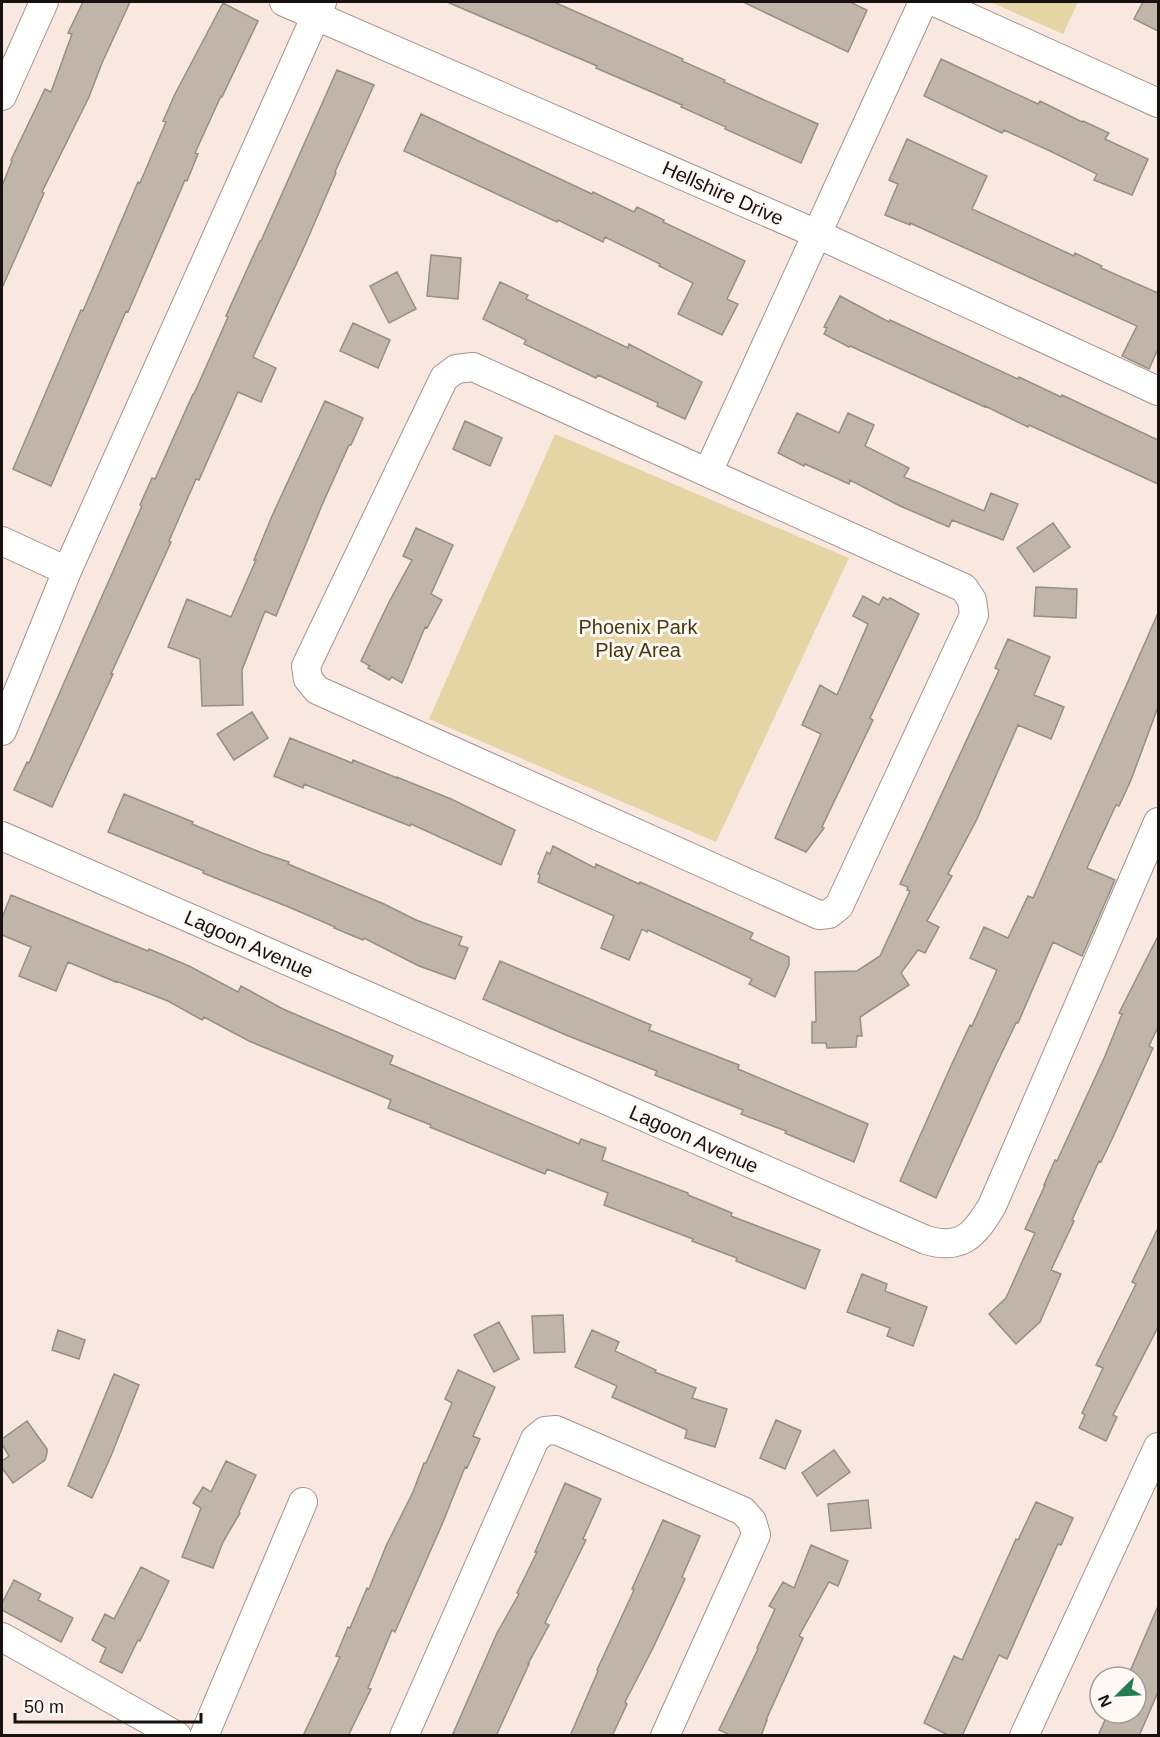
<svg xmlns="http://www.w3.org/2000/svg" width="1160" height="1737" font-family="Arial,sans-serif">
<rect width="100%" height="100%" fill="#f9e8e0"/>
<path fill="#e5d5a4" d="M 990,2 L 1078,2 L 1063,34 Z
M 555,434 L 849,558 L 716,842 L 429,719 Z"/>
<path fill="#c0b5a9" stroke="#988e82" stroke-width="1.5" d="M 83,2 L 130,2 L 102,63 L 89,97 L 42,192 L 44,193 L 2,288 L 2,186 L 12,161 L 11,160 L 45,89 L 51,92 L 72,34 L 68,33 Z
M 447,2 L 554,2 L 683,59 L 682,61 L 725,80 L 724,82 L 818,124 L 801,163 L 725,129 L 726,127 L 681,107 L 682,105 L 596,68 L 597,66 Z
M 743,2 L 850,2 L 867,10 L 848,52 Z
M 1143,2 L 1158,2 L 1158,31 L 1134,19 Z
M 223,3 L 258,21 L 222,97 L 221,96 L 195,153 L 198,154 L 187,181 L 185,180 L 128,312 L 126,311 L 51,486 L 13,469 L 81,310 L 83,311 L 138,182 L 140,183 L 166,122 L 163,121 L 175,94 Z
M 941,59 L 1038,104 L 1040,101 L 1082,122 L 1083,121 L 1109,133 L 1105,139 L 1148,159 L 1132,195 L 1094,180 L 1097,174 L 1048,150 L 1004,130 L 1002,133 L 924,96 Z
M 337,70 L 374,85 L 335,172 L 336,173 L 305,245 L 253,357 L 276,368 L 261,402 L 238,392 L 199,480 L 196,479 L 169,541 L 171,542 L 111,674 L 113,674 L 52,807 L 14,790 L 27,762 L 29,763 L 84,637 L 142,506 L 140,505 L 152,478 L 155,479 L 193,394 L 194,394 L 228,317 L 226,316 L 260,241 L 261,241 Z
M 421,114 L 592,194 L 593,192 L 634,212 L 637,207 L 664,220 L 663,222 L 745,261 L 727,299 L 738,304 L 722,335 L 678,314 L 693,283 L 659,266 L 660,264 L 605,237 L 603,242 L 558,220 L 557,222 L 404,151 Z
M 907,139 L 987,176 L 972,209 L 1074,256 L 1075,253 L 1102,266 L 1101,268 L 1158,293 L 1158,349 L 1149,369 L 1122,356 L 1137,326 L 910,223 L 910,225 L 885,215 L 898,184 L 889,180 Z
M 431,255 L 461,258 L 458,299 L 427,296 Z
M 397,272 L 416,309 L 389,323 L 370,286 Z
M 500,282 L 528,295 L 526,299 L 628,348 L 629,344 L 702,382 L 685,419 L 657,406 L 658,403 L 598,375 L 596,378 L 524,344 L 526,340 L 483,319 Z
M 840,296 L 889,322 L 890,320 L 1018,379 L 1019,377 L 1061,397 L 1062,395 L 1158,440 L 1158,484 L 1029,425 L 1028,427 L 985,406 L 985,407 L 850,346 L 849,347 L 824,334 L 827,328 L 824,327 Z
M 353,323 L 390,340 L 378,368 L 340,351 Z
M 325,401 L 363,418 L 351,445 L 349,445 L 322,505 L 276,616 L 265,611 L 242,670 L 243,705 L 202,706 L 200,659 L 168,647 L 187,599 L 231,617 L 256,560 L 254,560 L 272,516 Z
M 797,413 L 839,433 L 848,413 L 874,425 L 865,446 L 909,468 L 904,477 L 984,511 L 991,493 L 1018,504 L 1003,540 L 952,520 L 949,527 L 900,506 L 850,480 L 849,484 L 805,464 L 804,466 L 778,453 Z
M 465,421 L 502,438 L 490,466 L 453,449 Z
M 1053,523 L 1070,547 L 1034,572 L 1017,548 Z
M 416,528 L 453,545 L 431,594 L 442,600 L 427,628 L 425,627 L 402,683 L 392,677 L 389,680 L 368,668 L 370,666 L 361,661 L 389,602 L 412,560 L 403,556 Z
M 1036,587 L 1077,589 L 1076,618 L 1034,616 Z
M 863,596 L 879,605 L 883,597 L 888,600 L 890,598 L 919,614 L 870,718 L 873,720 L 822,827 L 824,828 L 806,852 L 775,838 L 821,734 L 802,725 L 820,685 L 837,695 L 868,624 L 853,616 Z
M 1158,613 L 1158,707 L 1131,780 L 1119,806 L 1116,805 L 1087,868 L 1115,880 L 1082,956 L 1053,942 L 1018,1023 L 1016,1023 L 995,1067 L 936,1198 L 900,1181 L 950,1068 L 970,1025 L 972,1026 L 997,970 L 970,958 L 984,927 L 1008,938 L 1028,896 L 1033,898 Z
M 1008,639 L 1050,657 L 1034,695 L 1064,707 L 1051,739 L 1018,725 L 977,819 L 948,874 L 952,876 L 927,921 L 939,927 L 925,953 L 918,950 L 901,973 L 909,985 L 860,1017 L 862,1036 L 857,1036 L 856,1047 L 827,1048 L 826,1043 L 812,1043 L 812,1022 L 816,1022 L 815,972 L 857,971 L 880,956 L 910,891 L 907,890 L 908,887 L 900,884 L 999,670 L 995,668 Z
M 252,712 L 268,738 L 234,760 L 217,734 Z
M 290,738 L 352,763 L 353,760 L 397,778 L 397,777 L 451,799 L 515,830 L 501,865 L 411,824 L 410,826 L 304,784 L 303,788 L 274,776 Z
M 124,794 L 193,822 L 192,824 L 262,853 L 289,862 L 288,864 L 384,904 L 416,920 L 462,937 L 459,945 L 468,948 L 455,979 L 419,966 L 364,938 L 363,940 L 334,928 L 335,927 L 291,908 L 203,873 L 204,871 L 108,832 Z
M 553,846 L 595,868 L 596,864 L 639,884 L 640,882 L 753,933 L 750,939 L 789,957 L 789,965 L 775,997 L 749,984 L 752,979 L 648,930 L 647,932 L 642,929 L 629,960 L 601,948 L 614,916 L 538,882 L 540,875 L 538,874 L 547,852 L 550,854 Z
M 11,895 L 148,951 L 149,949 L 189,966 L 238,992 L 241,986 L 283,1009 L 393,1056 L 390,1064 L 579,1144 L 581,1139 L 606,1148 L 602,1160 L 688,1193 L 688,1195 L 732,1213 L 731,1216 L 820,1250 L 805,1289 L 736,1261 L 737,1258 L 692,1241 L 693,1239 L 604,1205 L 608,1193 L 547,1169 L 545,1174 L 430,1127 L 431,1125 L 388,1108 L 391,1100 L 249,1041 L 204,1017 L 202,1020 L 168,1001 L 116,981 L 116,982 L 68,962 L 56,991 L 19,976 L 31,947 L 2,935 L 2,918 Z
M 1158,936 L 1158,1027 L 1149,1046 L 1153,1048 L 1113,1137 L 1101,1162 L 1099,1161 L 1072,1220 L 1074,1221 L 1051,1270 L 1061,1274 L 1040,1322 L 1016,1344 L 989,1314 L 1006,1298 L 1035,1233 L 1025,1229 L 1045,1185 L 1044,1185 L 1055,1160 L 1057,1161 L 1105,1056 L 1122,1014 L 1119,1013 Z
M 500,961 L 651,1025 L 649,1030 L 739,1065 L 738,1069 L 868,1124 L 854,1162 L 785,1133 L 786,1131 L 741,1114 L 743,1110 L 655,1075 L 657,1071 L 566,1035 L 483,999 Z
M 1158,1228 L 1158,1327 L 1113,1415 L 1117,1417 L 1106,1441 L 1079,1428 L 1085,1415 L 1082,1413 L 1103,1368 L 1096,1365 L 1136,1284 L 1132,1282 Z
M 862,1274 L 887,1284 L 885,1291 L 927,1307 L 913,1346 L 887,1336 L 890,1328 L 847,1312 Z
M 563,1315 L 565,1352 L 534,1353 L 532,1316 Z
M 499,1322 L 519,1359 L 494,1372 L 474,1335 Z
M 58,1330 L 85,1340 L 79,1359 L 52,1350 Z
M 592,1330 L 619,1342 L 615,1351 L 656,1370 L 655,1372 L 696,1388 L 692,1398 L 727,1409 L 715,1447 L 685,1438 L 687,1430 L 612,1397 L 617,1386 L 575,1367 Z
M 458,1370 L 495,1387 L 473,1436 L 480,1439 L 467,1468 L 465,1467 L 443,1522 L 395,1632 L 392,1630 L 368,1688 L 371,1689 L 348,1736 L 303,1736 L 340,1657 L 336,1656 L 348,1627 L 350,1628 L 367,1588 L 369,1589 L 386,1546 L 413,1492 L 424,1463 L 426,1463 L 452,1403 L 445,1399 Z
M 114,1374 L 139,1385 L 111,1456 L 92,1498 L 68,1486 Z
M 776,1420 L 801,1431 L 785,1469 L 760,1458 Z
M 27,1421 L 47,1449 L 47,1453 L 45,1460 L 13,1483 L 2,1468 L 2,1461 L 9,1456 L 2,1444 L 2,1439 Z
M 834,1450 L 850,1472 L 817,1496 L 802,1473 Z
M 226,1461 L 256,1475 L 239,1512 L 240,1513 L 223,1542 L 213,1568 L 182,1557 L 201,1508 L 193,1503 L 203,1487 L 211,1492 Z
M 565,1483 L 601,1499 L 583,1539 L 586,1540 L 545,1623 L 549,1625 L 528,1664 L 529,1664 L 496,1736 L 452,1736 L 497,1633 L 519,1594 L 517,1593 L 537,1552 L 535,1552 Z
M 868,1500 L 871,1528 L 831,1531 L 828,1504 Z
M 1036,1502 L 1073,1518 L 1061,1545 L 1058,1544 L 1007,1659 L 999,1655 L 962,1736 L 950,1736 L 924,1723 L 954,1656 L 962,1660 L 1016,1539 L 1018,1540 Z
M 663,1520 L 700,1536 L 682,1577 L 685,1579 L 653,1648 L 625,1702 L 627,1704 L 612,1736 L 570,1736 L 598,1671 L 597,1670 L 634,1590 L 632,1589 Z
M 811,1545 L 848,1561 L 838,1586 L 829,1582 L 799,1636 L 803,1638 L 766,1720 L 767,1720 L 761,1736 L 732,1736 L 719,1730 L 758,1649 L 757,1648 L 775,1609 L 769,1606 L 783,1582 L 794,1588 Z
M 141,1567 L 169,1581 L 140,1641 L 138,1640 L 122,1673 L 100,1662 L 106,1648 L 92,1640 L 105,1614 L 114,1619 Z
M 14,1580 L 41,1594 L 38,1600 L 73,1618 L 61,1642 L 2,1610 L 2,1603 Z
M 1158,1606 L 1158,1692 L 1139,1736 L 1098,1736 L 1108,1713 L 1136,1713 L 1136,1677 L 1128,1676 Z"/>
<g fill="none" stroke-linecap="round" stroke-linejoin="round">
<g stroke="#a3948c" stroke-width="30">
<path id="street" d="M 284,2 L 817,234 L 1158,391
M 935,2 L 1158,103
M 2,96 L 44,2
M 473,367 L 964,588 L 972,600 L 974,615 L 839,906 L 829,914 L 819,915 L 317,690 L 308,679 L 306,666 L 444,378 L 456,369 Z
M 708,472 L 923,2
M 2,541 L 67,571
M 2,731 L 67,571 L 322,2
M 2,836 L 926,1240 C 962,1251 975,1234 992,1206 L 1158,822
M 2,1637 L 177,1736
M 204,1736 L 303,1502
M 404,1736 L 535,1439 L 545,1431 L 556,1430 L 743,1511 L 752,1521 L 756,1535 L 665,1736
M 1024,1736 L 1158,1447"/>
</g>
<use href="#street" stroke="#fff" stroke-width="28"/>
</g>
<g text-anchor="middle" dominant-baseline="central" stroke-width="6" stroke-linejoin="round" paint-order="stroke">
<g font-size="20" fill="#17120f" stroke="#fff8f5">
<text transform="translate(723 193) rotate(24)">Hellshire Drive</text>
<text transform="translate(249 944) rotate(24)">Lagoon Avenue</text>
<text transform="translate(694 1139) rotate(24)">Lagoon Avenue</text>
</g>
<g font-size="20" fill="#46390d" stroke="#fff8f5">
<text x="638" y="627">Phoenix Park<tspan x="638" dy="23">Play Area</tspan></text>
</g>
</g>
<rect width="1160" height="1737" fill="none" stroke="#17120f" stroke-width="6"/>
<g transform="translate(1118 1695) rotate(246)"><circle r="28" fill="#fff8f5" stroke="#a29c99" stroke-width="1.5"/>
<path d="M0-4.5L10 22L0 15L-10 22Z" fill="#237d51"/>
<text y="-9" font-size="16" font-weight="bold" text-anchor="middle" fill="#17120f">N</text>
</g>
<path d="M15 1713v9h186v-9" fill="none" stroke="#17120f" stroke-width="3"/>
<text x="24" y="1713" font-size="18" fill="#17120f" stroke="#fff8f5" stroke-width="4.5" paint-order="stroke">50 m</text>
</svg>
